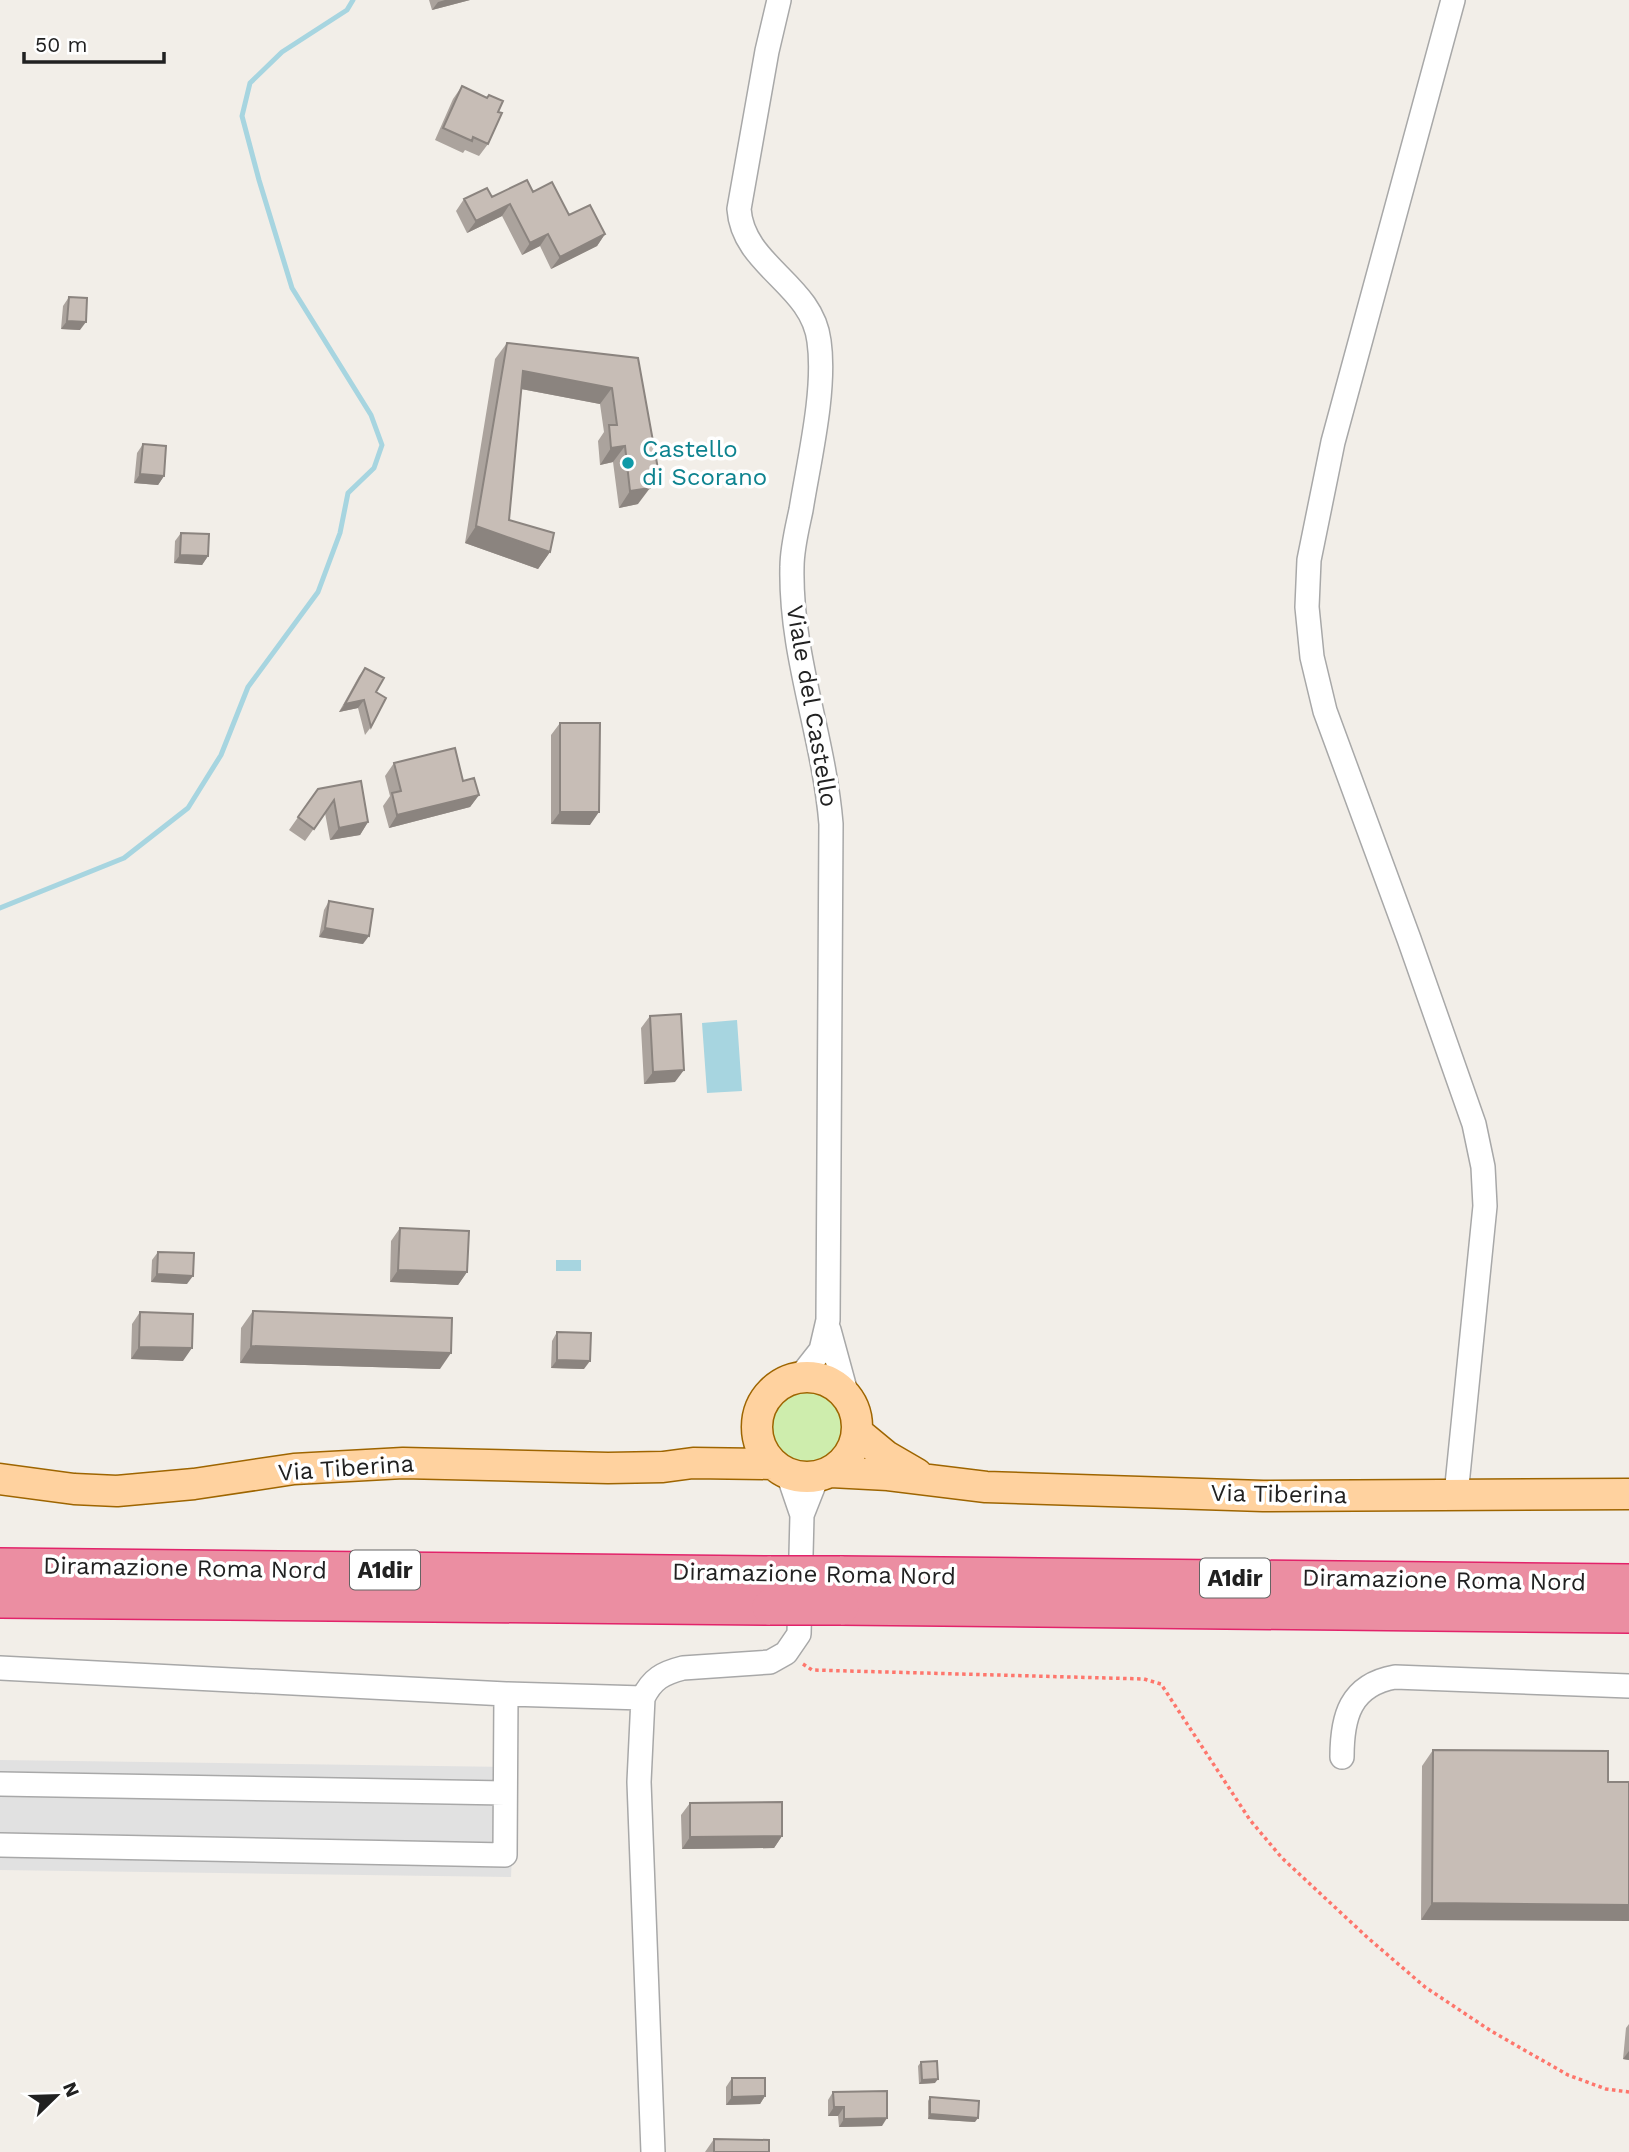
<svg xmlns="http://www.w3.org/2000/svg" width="1629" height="2152" font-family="'Work Sans',sans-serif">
<rect width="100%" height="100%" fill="#f2eee8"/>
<path fill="#ceedad" d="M772 1427a35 35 0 1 1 70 0a35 35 0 1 1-70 0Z"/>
<path fill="#e1e1e1" d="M 0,1760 L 516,1767 L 511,1877 L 0,1870 Z"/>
<path fill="#a7d5e0" d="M 737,1020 L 742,1091 L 707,1093 L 702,1023 Z
M 556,1260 L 581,1260 L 581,1271 L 556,1271 Z"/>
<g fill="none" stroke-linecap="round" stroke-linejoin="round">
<path stroke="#a7d5e0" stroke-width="5" d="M 0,908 L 124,858 L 188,808 L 221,755 L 248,687 L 318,592 L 340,533 L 348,493 L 374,468 L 382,445 L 371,415 L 292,288 L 259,180 L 242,116 L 250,83 L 282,52 L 347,10 L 353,0"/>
<g stroke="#a8a8a8" stroke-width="26">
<path id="minor" d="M 779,0 L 767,51 L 739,209 C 743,266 812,284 819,341 C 826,390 809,460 801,510 C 797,529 792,548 792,567 C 790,655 824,737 831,824 L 828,1320 L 821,1350 L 799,1378
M 1453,0 L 1333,442 L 1309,560 L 1307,607 L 1312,657 L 1325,711 L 1409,939 L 1474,1124 L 1483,1167 L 1485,1206 L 1456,1495
M 829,1330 L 847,1396
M 788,1474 L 802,1515
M 0,1668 L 506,1694 L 643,1698
M 1342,1757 C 1342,1717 1350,1685 1395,1677 L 1629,1686
M 0,1784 L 505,1793
M 0,1845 L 505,1855 L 506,1694
M 653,2152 L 639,1782 L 643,1698 C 652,1679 663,1673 683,1668 L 770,1662 L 786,1653 L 799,1634 L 802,1515 L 817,1477"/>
</g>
<g stroke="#9e6500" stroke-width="33">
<path id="major" d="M757 1427a50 50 0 1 1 100 0a50 50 0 1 1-100 0Z
M 857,1432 L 886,1456 L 917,1474
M 831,1472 L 888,1475 L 986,1487 L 1263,1496 L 1629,1494
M 0,1479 L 74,1489 L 117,1491 L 194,1484 L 294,1469 L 403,1463 L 608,1468 L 663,1467 L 693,1463 L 773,1464"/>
</g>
<g stroke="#e2236a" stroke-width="38">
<path id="highway" d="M 0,1566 L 771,1574
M 840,1574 L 1629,1582
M 0,1600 L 770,1607
M 841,1607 L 1629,1615"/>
</g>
<path stroke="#fe766c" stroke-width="3.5" stroke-dasharray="3.5 3.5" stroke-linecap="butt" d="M 803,1664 L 812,1670 L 1144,1679 L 1161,1684 L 1250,1820 L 1282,1858 L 1368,1938 L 1425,1987 L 1491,2031 L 1568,2075 L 1606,2089 L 1629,2092"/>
<use href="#minor" stroke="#fff" stroke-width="23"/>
<use href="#major" stroke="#ffd29f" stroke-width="30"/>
<use href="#highway" stroke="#eb8ea2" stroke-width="35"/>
<g stroke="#e2236a" stroke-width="38" stroke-linecap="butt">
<path id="highway-bridge" d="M 771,1574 L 840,1574
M 770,1607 L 841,1607"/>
</g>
<use href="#highway-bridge" stroke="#eb8ea2" stroke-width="35"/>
</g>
<path fill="#aba39d" d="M 429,0 L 470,0 L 432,10 Z
M 462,86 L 487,98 L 489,95 L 498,112 L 488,144 L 479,156 L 465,150 L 463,153 L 435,140 L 453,99 Z
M 533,192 L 569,215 L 605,234 L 597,246 L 551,269 L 540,246 L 522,255 L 502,216 L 467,233 L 456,211 L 464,199 L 492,197 Z
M 69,297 L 80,330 L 61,329 L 63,306 Z
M 507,343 L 638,358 L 638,504 L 619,508 L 613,462 L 600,465 L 598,441 L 604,432 L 600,404 L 521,389 L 509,520 L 550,552 L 538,569 L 465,543 L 495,359 Z
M 143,444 L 164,476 L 158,485 L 134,483 L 137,453 Z
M 181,533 L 208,556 L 202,565 L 174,563 L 175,541 Z
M 365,668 L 376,692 L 371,727 L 365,735 L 358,708 L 339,712 L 359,676 Z
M 560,723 L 590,825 L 551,824 L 551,735 Z
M 394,763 L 463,781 L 479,795 L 470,807 L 389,828 L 383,806 L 390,796 L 385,776 Z
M 318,789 L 368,822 L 360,835 L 330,840 L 325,813 L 305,841 L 289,830 Z
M 329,901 L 363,944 L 319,937 L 324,910 Z
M 650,1016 L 675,1082 L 644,1084 L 641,1028 Z
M 400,1228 L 467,1272 L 458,1285 L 390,1282 L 391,1241 Z
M 158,1252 L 187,1284 L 151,1282 L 152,1260 Z
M 253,1311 L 440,1369 L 240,1363 L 241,1328 Z
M 140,1312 L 183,1361 L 131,1359 L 132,1324 Z
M 557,1332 L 584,1369 L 551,1368 L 552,1341 Z
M 1433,1750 L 1608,1751 L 1421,1920 L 1422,1766 Z
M 690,1803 L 782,1836 L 774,1848 L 682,1849 L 681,1815 Z
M 1629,2024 L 1629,2060 L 1623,2059 L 1626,2028 Z
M 921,2062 L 935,2083 L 919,2084 L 918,2066 Z
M 732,2078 L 765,2096 L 760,2104 L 726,2105 L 726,2087 Z
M 833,2092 L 882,2126 L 839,2127 L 838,2116 L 828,2116 L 828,2100 Z
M 930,2097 L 975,2122 L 928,2119 L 928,2101 Z
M 714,2139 L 769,2152 L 705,2152 Z"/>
<path fill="#8b847f" d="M 445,0 L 470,0 L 432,10 L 438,2 Z
M 510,204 L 502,216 L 467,233 L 476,221 Z
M 548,234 L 540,246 L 522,255 L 530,243 Z
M 605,234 L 597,246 L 551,269 L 560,257 Z
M 67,321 L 86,322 L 80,330 L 61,329 Z
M 523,371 L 612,388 L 600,404 L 511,387 Z
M 625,446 L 613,462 L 600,465 L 611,448 Z
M 140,474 L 164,476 L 158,485 L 134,483 Z
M 650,488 L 638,504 L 619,508 L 630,491 Z
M 476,526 L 550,552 L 538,569 L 465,543 Z
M 180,555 L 208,556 L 202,565 L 174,563 Z
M 364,700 L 358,708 L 339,712 L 345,704 Z
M 479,795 L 470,807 L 389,828 L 397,815 Z
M 560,812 L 599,812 L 590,825 L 551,824 Z
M 368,822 L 360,835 L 330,840 L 339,828 Z
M 325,928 L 369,936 L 363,944 L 319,937 Z
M 684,1070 L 675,1082 L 644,1084 L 653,1072 Z
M 398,1270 L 467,1272 L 458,1285 L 390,1282 Z
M 157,1274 L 193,1276 L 187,1284 L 151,1282 Z
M 251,1346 L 451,1353 L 440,1369 L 240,1363 Z
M 139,1347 L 192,1348 L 183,1361 L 131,1359 Z
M 557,1360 L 590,1361 L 584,1369 L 551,1368 Z
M 782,1836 L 774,1848 L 682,1849 L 690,1837 Z
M 1432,1903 L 1629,1905 L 1629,1921 L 1421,1920 Z
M 1629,2051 L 1629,2060 L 1623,2059 Z
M 938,2079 L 935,2083 L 919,2084 L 922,2080 Z
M 765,2096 L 760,2104 L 726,2105 L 732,2097 Z
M 834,2107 L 844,2107 L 838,2116 L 828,2116 Z
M 930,2114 L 978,2118 L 975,2122 L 928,2119 Z
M 887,2118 L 882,2126 L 839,2127 L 844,2119 Z"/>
<path fill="#c7bdb6" stroke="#8b847f" stroke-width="2" d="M 462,86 L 487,98 L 489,95 L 503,101 L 498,112 L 502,113 L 488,144 L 473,137 L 472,141 L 443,128 Z
M 527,180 L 533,192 L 552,182 L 569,215 L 590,205 L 605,234 L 560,257 L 548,234 L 530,243 L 510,204 L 476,221 L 464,199 L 487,188 L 492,197 Z
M 69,297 L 87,298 L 86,322 L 67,321 Z
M 507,343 L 638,358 L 658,469 L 650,488 L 630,491 L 625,446 L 611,448 L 609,425 L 617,425 L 612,388 L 523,371 L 509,520 L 554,533 L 550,552 L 476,526 Z
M 143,444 L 166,446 L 164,476 L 140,474 Z
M 181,533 L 209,534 L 208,556 L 180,555 Z
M 365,668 L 384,678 L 376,692 L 386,698 L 371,727 L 364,700 L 345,704 Z
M 560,723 L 600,723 L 599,812 L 560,812 Z
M 455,748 L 463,781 L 474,778 L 479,795 L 397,815 L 392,793 L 401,791 L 394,763 Z
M 361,781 L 368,822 L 339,828 L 334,800 L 314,829 L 298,817 L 318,789 Z
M 329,901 L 373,909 L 369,936 L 325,928 Z
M 681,1014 L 684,1070 L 653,1072 L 650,1016 Z
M 400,1228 L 469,1231 L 467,1272 L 398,1270 Z
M 158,1252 L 194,1253 L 193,1276 L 157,1274 Z
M 253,1311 L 452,1318 L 451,1353 L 251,1346 Z
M 140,1312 L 193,1314 L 192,1348 L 139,1347 Z
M 557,1332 L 591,1333 L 590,1361 L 557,1360 Z
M 1433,1750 L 1608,1751 L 1608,1782 L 1629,1782 L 1629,1905 L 1432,1903 Z
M 782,1802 L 782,1836 L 690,1837 L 690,1803 Z
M 937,2061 L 938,2079 L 922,2080 L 921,2062 Z
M 732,2078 L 765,2078 L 765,2096 L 732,2097 Z
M 887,2091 L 887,2118 L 844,2119 L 844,2107 L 834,2107 L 833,2092 Z
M 930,2097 L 979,2101 L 978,2118 L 930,2114 Z
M 714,2139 L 769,2140 L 769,2152 L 714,2152 Z"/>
<circle fill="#0f9aa8" stroke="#fff" stroke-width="2.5" cx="628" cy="463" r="7"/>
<g text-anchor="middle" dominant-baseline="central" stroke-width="7" stroke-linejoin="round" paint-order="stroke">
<g fill="#fff" stroke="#646464" stroke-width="2">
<rect x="350" y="1550.5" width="70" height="39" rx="5"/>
<rect x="1200" y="1558.5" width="70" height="39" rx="5"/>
</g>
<g font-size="23" font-weight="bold" fill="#212121">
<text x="385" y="1570">A1dir</text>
<text x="1235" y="1578">A1dir</text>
</g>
<g font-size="24" fill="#0d838f" stroke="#fff" text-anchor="start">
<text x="642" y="449">Castello<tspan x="642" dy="28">di Scorano</tspan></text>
</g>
<g font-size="24" fill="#212121" stroke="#fff">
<text transform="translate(812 706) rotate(80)">Viale del Castello</text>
<text transform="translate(346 1468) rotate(-4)">Via Tiberina</text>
<text transform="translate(1279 1494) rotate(1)">Via Tiberina</text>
<text transform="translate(185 1568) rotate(1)">Diramazione Roma Nord</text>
<text transform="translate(814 1574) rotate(1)">Diramazione Roma Nord</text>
<text transform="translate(1444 1580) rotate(1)">Diramazione Roma Nord</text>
</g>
</g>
<g transform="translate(56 2096) rotate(67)" stroke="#ffffff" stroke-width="5" paint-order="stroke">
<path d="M0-5L12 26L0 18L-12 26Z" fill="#212121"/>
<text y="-10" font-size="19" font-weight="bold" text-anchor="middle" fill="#212121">N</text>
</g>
<path d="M24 52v10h140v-10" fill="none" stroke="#212121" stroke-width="3.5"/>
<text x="35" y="52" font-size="21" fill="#212121" stroke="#ffffff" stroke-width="5" paint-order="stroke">50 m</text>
</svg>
